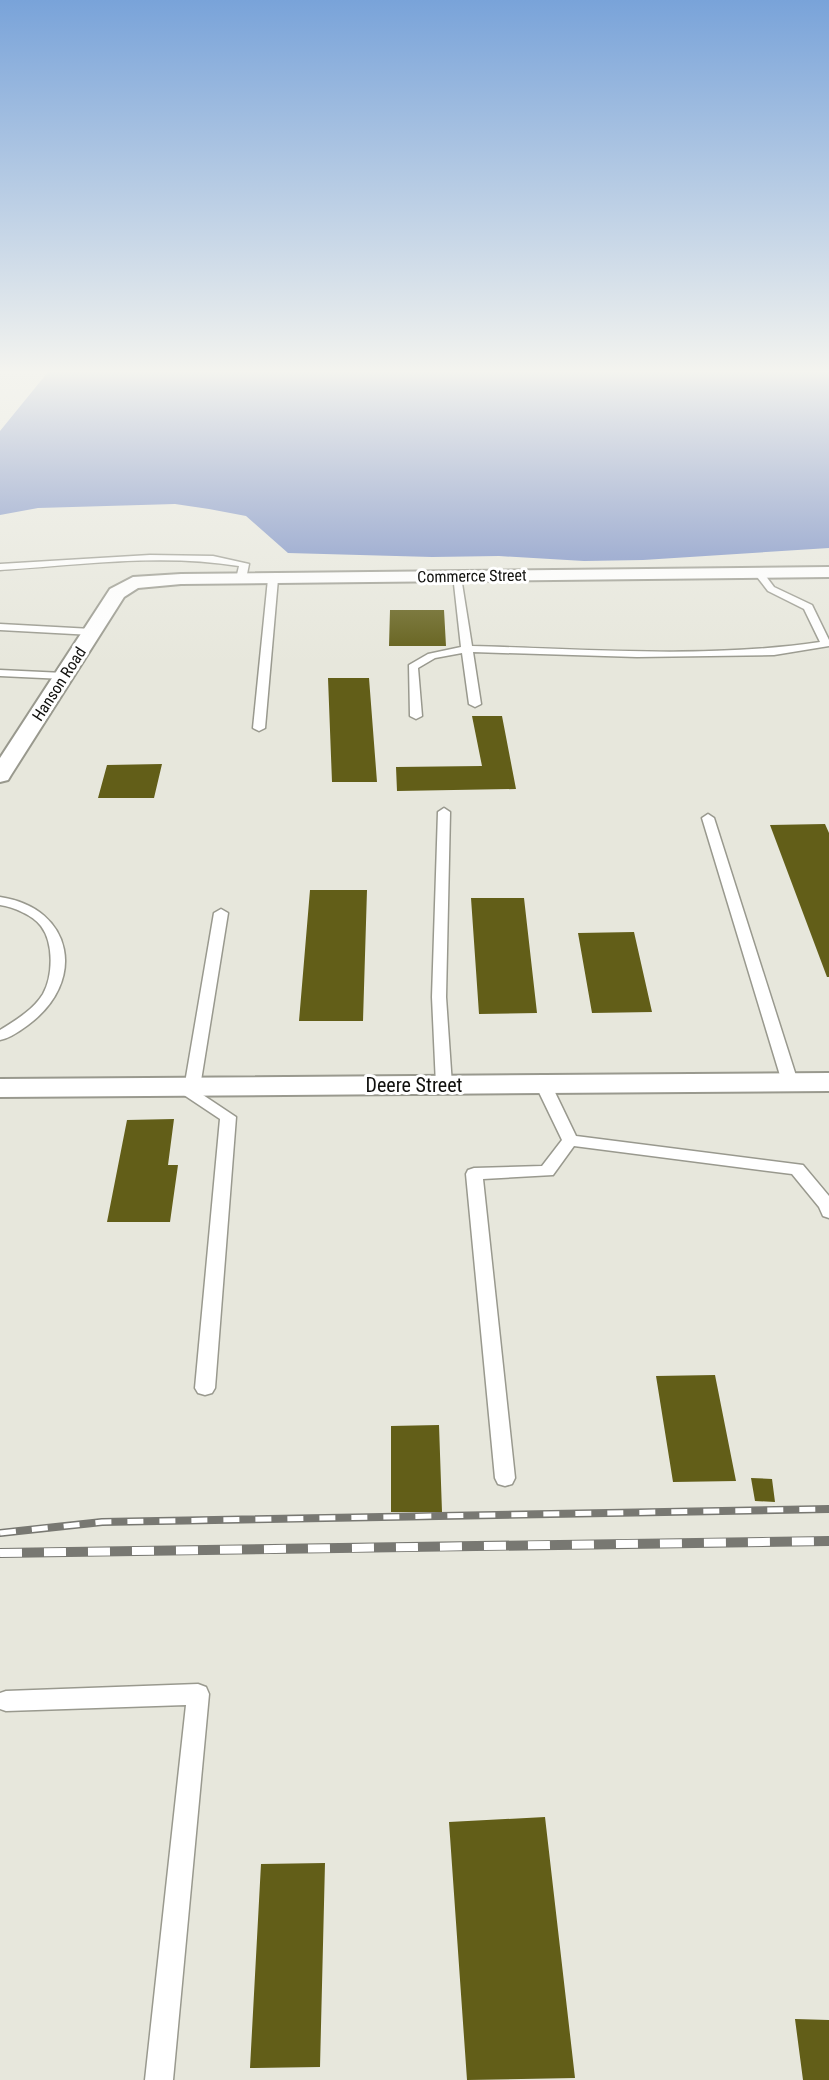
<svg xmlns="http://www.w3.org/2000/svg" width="829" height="2080" font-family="'Roboto Condensed',sans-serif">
<rect width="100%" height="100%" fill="#e7e7dc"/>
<path fill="#748ac2" d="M 48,372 L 829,372 L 829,548 L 643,560 L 584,561 L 499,556 L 432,557 L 288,553 L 246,516 L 209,509 L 175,504 L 38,508 L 0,515 L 0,431 Z"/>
<path fill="#625e18" d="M 390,610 L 444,610 L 446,646 L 389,646 Z
M 328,678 L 369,678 L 377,782 L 332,782 Z
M 472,716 L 502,716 L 516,789 L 397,791 L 396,767 L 482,766 Z
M 162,764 L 154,798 L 98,798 L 107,765 Z
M 825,824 L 829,833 L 829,977 L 827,977 L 770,825 Z
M 310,890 L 367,890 L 363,1021 L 299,1021 Z
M 471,898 L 524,898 L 537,1013 L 479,1014 Z
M 634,932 L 652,1012 L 592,1013 L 578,933 Z
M 174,1119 L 168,1165 L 178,1165 L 170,1222 L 107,1222 L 127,1120 Z
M 715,1375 L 736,1481 L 673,1482 L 656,1376 Z
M 439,1425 L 442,1512 L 391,1512 L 391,1426 Z
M 751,1478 L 772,1479 L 775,1502 L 755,1501 Z
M 545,1817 L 575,2078 L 467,2080 L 449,1822 Z
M 325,1863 L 320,2067 L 250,2068 L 261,1864 Z
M 795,2019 L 829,2020 L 829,2080 L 803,2080 Z"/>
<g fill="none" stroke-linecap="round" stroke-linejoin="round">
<g stroke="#99998e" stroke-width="3">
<path id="service" d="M 150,555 L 213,556 L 249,564 L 246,579 L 241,582 L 236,579 L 239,566 C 161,553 79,565 0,570 L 0,564 Z
M 759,570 L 762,571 L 774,587 L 812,605 L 829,640 L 829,646 L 774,655 L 637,657 L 473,652 L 481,704 L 475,707 L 469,704 L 462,653 L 435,658 L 418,668 L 422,716 L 416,719 L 410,716 L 409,665 L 428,654 L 461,647 L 453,575 L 461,577 L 472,646 C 587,649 706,659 820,642 L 804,609 L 768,591 L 754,573 Z
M 273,576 L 278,579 L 265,728 L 259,731 L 253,728 L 268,579 Z
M 0,624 L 92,629 L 97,632 L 92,635 L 0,630 Z
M 0,670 L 64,673 L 69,676 L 64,679 L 0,676 Z
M 444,808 L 450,812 L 446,997 L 452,1085 L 444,1090 L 436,1085 L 432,997 L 438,812 Z
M 708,814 L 714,818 L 798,1082 L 795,1085 L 785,1085 L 782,1082 L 702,818 Z
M 0,897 C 74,908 87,982 28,1025 C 20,1031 10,1038 0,1040 L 0,1030 C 16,1020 33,1010 43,994 C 53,976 54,943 41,926 C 33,915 13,907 0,905 Z
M 221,909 L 228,913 L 200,1087 L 197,1091 L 236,1117 L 215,1388 L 212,1393 L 205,1395 L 198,1393 L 195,1388 L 220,1119 L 172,1087 L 175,1084 L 185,1083 L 214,913 Z
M 543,1079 L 551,1084 L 576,1136 L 803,1165 L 829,1196 L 829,1218 L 823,1216 L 819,1207 L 792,1174 L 574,1146 L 553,1175 L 483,1179 L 515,1478 L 512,1484 L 505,1486 L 498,1484 L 495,1478 L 466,1174 L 468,1170 L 474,1168 L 542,1166 L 562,1140 L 535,1084 Z
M 198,1684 L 206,1687 L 209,1694 L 173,2080 L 145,2080 L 186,1705 L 6,1711 L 0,1709 L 0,1693 L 6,1691 Z"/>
</g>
<g stroke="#99998e" stroke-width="4">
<path id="minor" d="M 829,567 L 829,577 L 181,584 L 138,588 L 124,597 L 11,775 L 8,780 L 0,782 L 0,758 L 110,589 L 133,577 L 181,574 Z
M 829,1073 L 829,1091 L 0,1097 L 0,1079 Z"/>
</g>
<use href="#service" fill="#fff" fill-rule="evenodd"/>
<use href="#minor" fill="#fff" fill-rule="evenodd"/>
<g stroke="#787872" stroke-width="8">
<path id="rail-far1" d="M 0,1533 L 102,1522 L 829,1509"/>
</g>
<g stroke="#787872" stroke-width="10">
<path id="rail" d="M 0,1553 L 829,1541"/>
</g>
<use href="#rail-far1" stroke="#fff" stroke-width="5" stroke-dasharray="16" stroke-linecap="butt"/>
<use href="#rail" stroke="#fff" stroke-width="8" stroke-dasharray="22" stroke-linecap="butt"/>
</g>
<linearGradient id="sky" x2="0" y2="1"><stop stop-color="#79a3d9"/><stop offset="0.56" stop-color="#f4f4ef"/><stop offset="1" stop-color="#f4f4ef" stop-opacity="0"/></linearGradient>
<rect width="829" height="664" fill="url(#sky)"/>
<g text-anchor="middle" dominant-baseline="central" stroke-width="6" stroke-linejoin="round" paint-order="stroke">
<g font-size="16" fill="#10100d" stroke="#fff">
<text transform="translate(472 576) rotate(-1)">Commerce Street</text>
<text transform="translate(59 684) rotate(-57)">Hanson Road</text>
</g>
<g font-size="20" fill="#10100d" stroke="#fff">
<text x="414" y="1085">Deere Street</text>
</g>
</g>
</svg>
